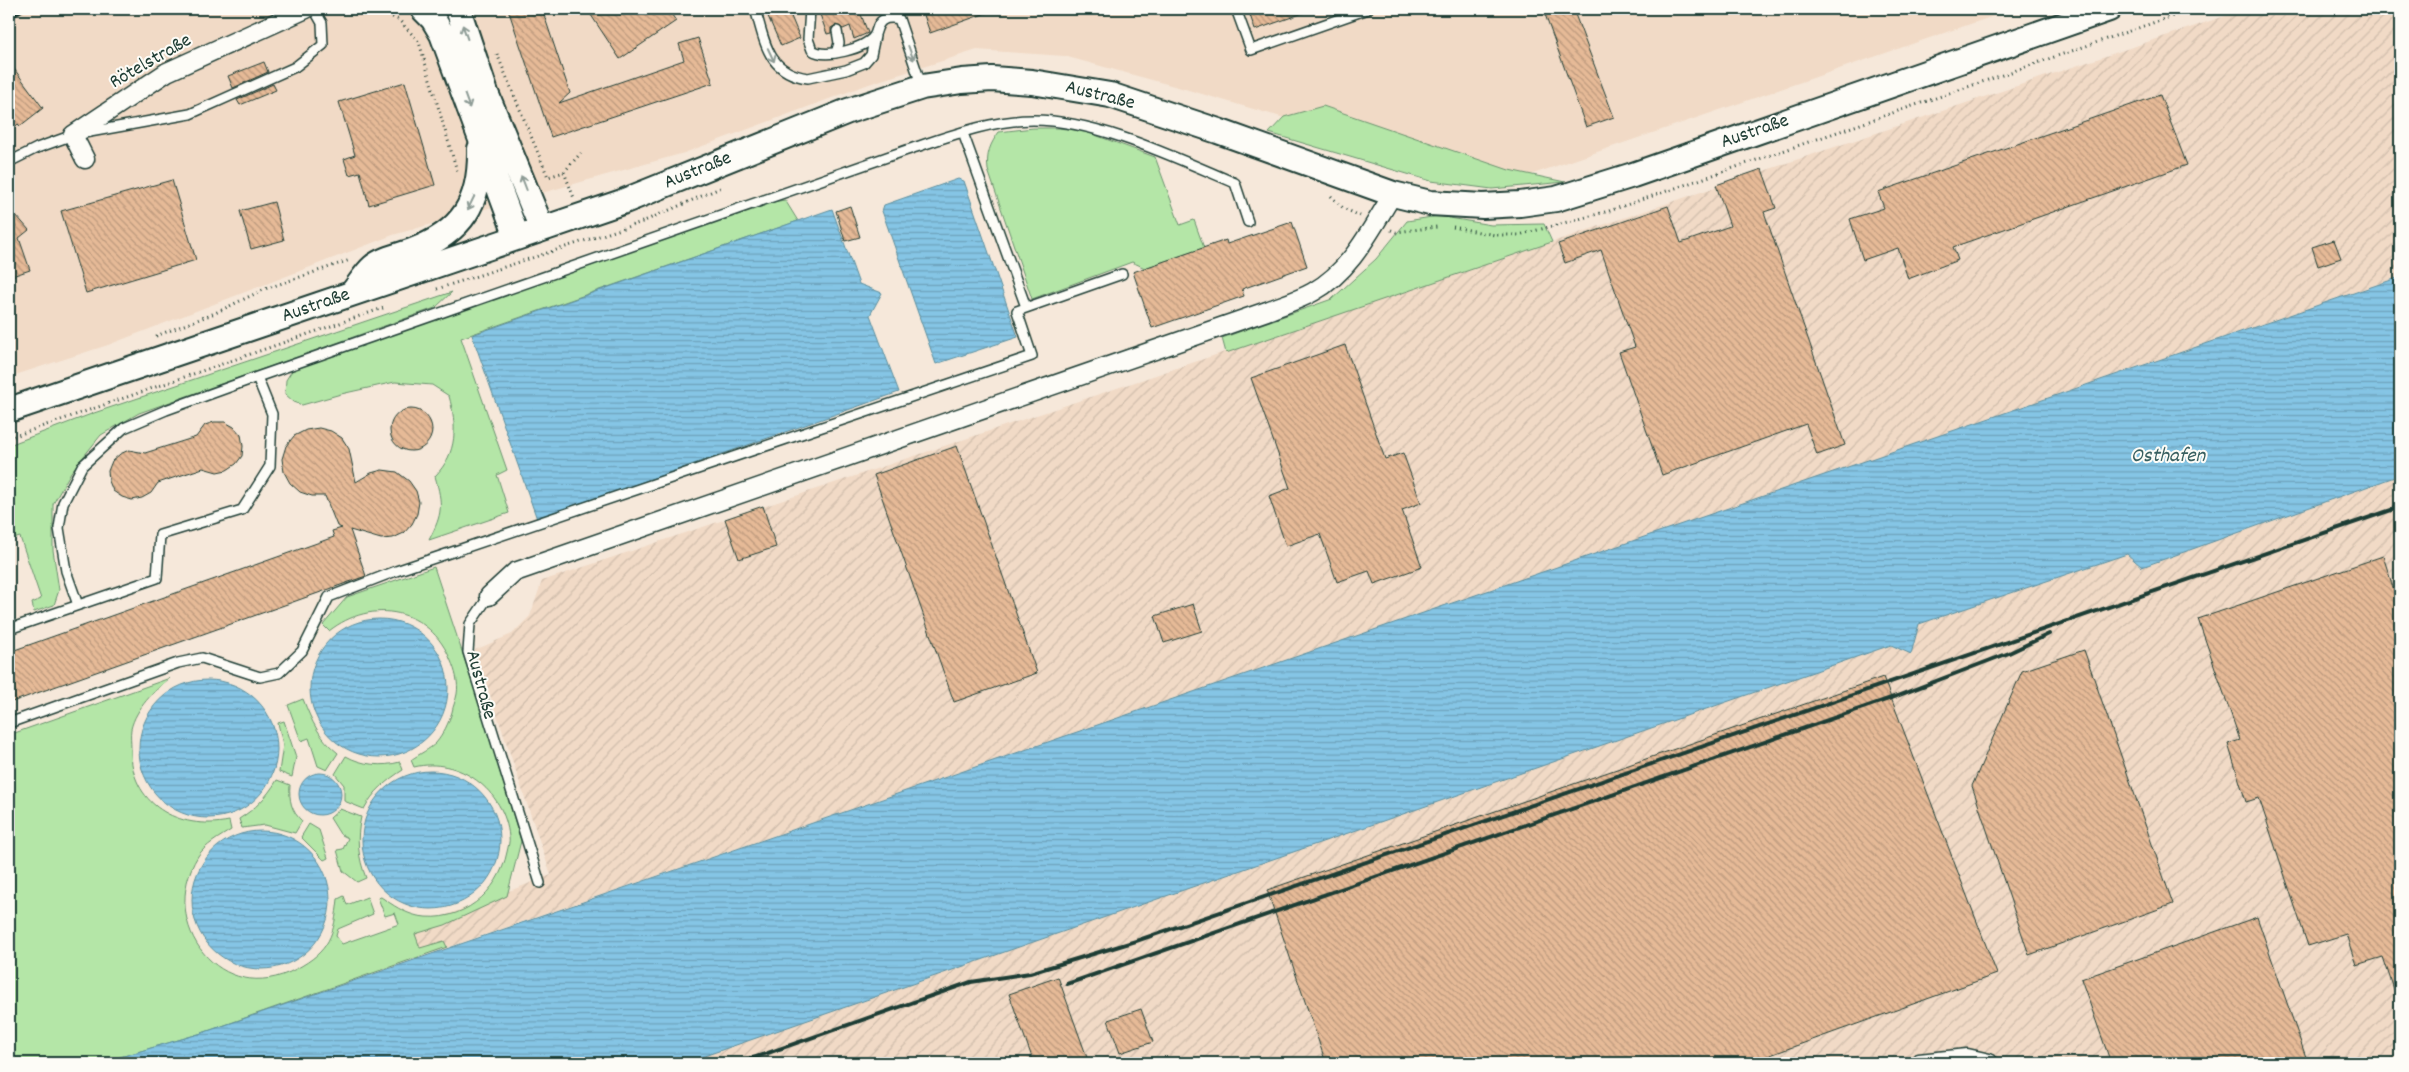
<svg xmlns="http://www.w3.org/2000/svg" width="2409" height="1072" font-family="Dekko,sans-serif">
<defs>
<pattern id="industrial-furrows" width="10" height="10" patternUnits="userSpaceOnUse" patternTransform="scale(1.25)"><rect width="10" height="10" fill="#f1dac6"/><path d="M-1 1l2-2M0 10L10 0M9 11l2-2" fill="none" stroke="#cebcab"/></pattern>
<pattern id="water-rules" width="6" height="5" patternUnits="userSpaceOnUse" patternTransform="scale(1.25)"><rect width="6" height="5" fill="#85c5e5"/><path d="M0 2.5h6" fill="none" stroke="#6ca1ba"/></pattern>
<pattern id="building-back-hatch" width="6" height="6" patternUnits="userSpaceOnUse" patternTransform="scale(1.25)"><rect width="6" height="6" fill="#e6ba97"/><path d="M-1 5l2 2M0 0l6 6M5-1l2 2" fill="none" stroke="#ba987c"/></pattern>
</defs>
<rect width="100%" height="100%" fill="#f6e8da"/>
<filter id="ink" filterUnits="userSpaceOnUse"><feTurbulence type="fractalNoise" baseFrequency=".02" numOctaves="2"/><feDisplacementMap in="SourceGraphic" scale="10" xChannelSelector="R" yChannelSelector="G"/><feConvolveMatrix kernelMatrix="1 2 1 2 8 2 1 2 1" color-interpolation-filters="sRGB"/></filter>
<g filter="url(#ink)">
<path fill="#f1dac6" d="M 9,9 L 2014,9 L 1530,175 L 1479,175 L 1185,89 L 1064,56 L 977,50 L 869,84 L 684,153 L 393,235 L 108,345 L 9,377 Z"/>
<path fill="url(#industrial-furrows)" d="M 2246,9 L 2400,9 L 2400,277 L 1745,504 L 417,958 L 410,929 L 551,875 L 475,650 L 512,634 L 530,616 L 542,581 Z
M 2400,475 L 2400,1063 L 684,1063 L 1891,645 L 1910,653 L 1919,624 L 2127,554 L 2142,567 Z"/>
<path fill="#b4e6a7" stroke="#6a926e" d="M 1323,106 L 1509,170 L 1565,182 L 1492,189 L 1431,181 L 1269,133 L 1284,117 Z
M 1033,128 L 1058,128 L 1084,131 L 1155,157 L 1180,225 L 1194,220 L 1204,248 L 1145,268 L 1132,262 L 1032,299 L 988,170 C 986,154 990,144 999,132 Z
M 785,200 L 798,221 L 461,338 L 507,470 L 497,475 L 509,513 L 429,540 C 443,513 443,505 435,476 C 458,453 457,425 449,396 L 432,385 L 395,382 L 341,394 L 302,405 L 294,402 L 285,394 L 286,380 L 293,369 L 773,202 Z
M 1438,216 L 1491,225 L 1544,224 L 1552,242 L 1226,353 L 1222,338 L 1332,299 L 1376,259 L 1407,221 Z
M 452,292 L 435,308 L 139,413 L 101,435 L 71,472 L 53,504 L 53,550 L 59,590 L 54,605 L 34,612 L 32,603 L 41,599 L 20,537 L 9,540 L 9,445 L 94,413 Z
M 434,567 L 481,709 L 521,841 L 507,896 L 445,925 L 415,934 L 420,948 L 444,941 L 447,947 L 202,1033 L 100,1063 L 9,1063 L 9,735 L 170,678 C 154,691 136,708 131,729 C 130,735 131,742 131,749 C 130,804 178,831 229,821 L 231,830 C 220,837 205,845 198,856 C 156,924 222,1009 296,969 C 330,951 334,935 338,899 L 344,896 L 347,905 L 367,897 L 373,914 L 338,929 L 336,936 L 342,944 L 399,924 L 395,913 L 385,916 L 378,898 L 381,897 C 393,905 404,913 418,916 C 461,924 499,893 507,852 C 508,847 510,841 509,837 C 505,790 458,756 414,767 L 411,760 C 419,754 430,749 436,743 C 443,735 449,722 452,712 C 453,706 456,700 457,694 C 459,683 455,670 451,661 C 430,608 372,597 329,631 L 323,625 L 347,597 Z
M 303,699 C 312,722 319,738 338,753 L 327,770 L 318,766 L 309,738 L 301,741 L 288,705 Z
M 284,721 L 296,757 L 292,777 L 279,772 L 283,745 L 278,723 Z
M 346,756 C 362,765 382,767 400,762 L 403,770 C 387,780 373,792 364,809 L 344,801 L 344,785 L 335,774 Z
M 277,780 L 290,785 C 289,800 291,811 302,821 L 295,833 L 265,825 L 242,828 L 239,819 C 256,808 266,798 277,780 Z
M 340,809 L 361,817 C 356,839 358,857 366,878 L 357,882 L 343,871 L 337,850 L 343,849 L 348,838 L 340,834 L 330,818 Z
M 309,824 L 319,830 L 328,858 L 324,860 L 301,837 Z"/>
<path fill="url(#water-rules)" stroke="#5c8f9e" d="M 958,179 L 964,181 L 1018,337 L 936,364 L 882,211 L 884,205 Z
M 832,209 L 859,284 L 882,293 L 870,315 L 899,392 L 537,519 L 472,335 Z
M 2400,277 L 2400,475 L 2142,567 L 2127,554 L 1919,624 L 1911,654 L 1891,645 L 684,1063 L 100,1063 L 202,1033 Z
M310 688a69 69 0 1 1 138 0a69 69 0 1 1-138 0Z
M139 749a69 69 0 1 1 138 0a69 69 0 1 1-138 0Z
M362 840a69 69 0 1 1 138 0a69 69 0 1 1-138 0Z
M299 794a21 21 0 1 1 42 0a21 21 0 1 1-42 0Z
M192 900a69 69 0 1 1 138 0a69 69 0 1 1-138 0Z"/>
<path fill="url(#building-back-hatch)" stroke="#1f3d34" d="M 508,9 L 542,9 L 570,93 L 559,103 L 684,60 L 679,44 L 698,38 L 713,83 L 551,137 Z
M 587,9 L 668,9 L 676,21 L 620,59 Z
M 779,9 L 788,9 L 800,38 L 781,46 L 767,14 Z
M 818,9 L 859,9 L 868,33 L 854,39 L 850,26 L 843,29 L 836,25 L 831,28 L 831,33 L 827,34 Z
M 922,9 L 992,9 L 992,11 L 930,33 Z
M 1248,9 L 1309,9 L 1309,11 L 1255,30 Z
M 1543,9 L 1573,9 L 1614,117 L 1586,127 Z
M 9,62 L 43,108 L 20,126 L 18,124 L 9,132 Z
M 264,62 L 268,72 L 233,88 L 228,76 Z
M 405,82 L 435,185 L 369,205 L 360,172 L 349,175 L 344,159 L 355,155 L 339,102 Z
M 273,84 L 276,90 L 240,105 L 237,100 Z
M 2160,95 L 2187,165 L 1953,247 L 1958,260 L 1908,279 L 1898,248 L 1863,260 L 1850,219 L 1884,208 L 1878,192 Z
M 1762,169 L 1776,208 L 1764,212 L 1845,445 L 1817,455 L 1806,424 L 1662,475 L 1619,352 L 1635,347 L 1601,250 L 1565,263 L 1558,244 L 1668,206 L 1681,243 L 1730,226 L 1716,185 Z
M 172,180 L 196,260 L 86,293 L 61,211 Z
M 274,202 L 284,240 L 251,249 L 240,211 Z
M 850,206 L 860,237 L 845,241 L 836,211 Z
M 9,207 L 29,230 L 19,238 L 30,270 L 9,277 Z
M 1292,222 L 1307,266 L 1242,289 L 1244,296 L 1152,328 L 1133,272 L 1226,240 L 1227,244 Z
M 2334,240 L 2341,258 L 2318,266 L 2312,247 Z
M 1345,345 L 1385,459 L 1403,453 L 1421,503 L 1402,510 L 1422,567 L 1374,584 L 1369,571 L 1337,582 L 1320,534 L 1286,546 L 1269,496 L 1290,488 L 1251,378 Z
M390 430a21 21 0 1 1 42 0a21 21 0 1 1-42 0Z
M 214,422 L 225,422 L 234,427 L 241,435 L 243,446 L 242,456 L 236,464 L 227,470 L 217,472 L 203,468 L 158,483 L 151,493 L 142,498 L 132,500 L 122,497 L 113,491 L 109,481 L 108,471 L 112,461 L 120,454 L 129,450 L 145,453 L 196,437 L 205,425 Z
M 319,428 L 331,431 L 342,438 L 349,449 L 356,482 L 371,473 L 382,470 L 397,472 L 409,481 L 416,491 L 419,502 L 417,514 L 412,524 L 404,533 L 393,538 L 381,539 L 350,530 L 366,576 L 9,703 L 9,652 L 334,537 L 332,531 L 342,528 L 337,526 L 325,496 L 312,496 L 300,492 L 290,483 L 284,472 L 282,459 L 286,446 L 294,436 L 306,430 Z
M 957,446 L 1037,673 L 954,702 L 874,475 Z
M 763,506 L 776,547 L 739,559 L 725,519 Z
M 2383,556 L 2400,609 L 2400,1001 L 2398,1001 L 2383,957 L 2356,965 L 2346,934 L 2308,946 L 2259,798 L 2246,802 L 2228,744 L 2240,740 L 2198,619 Z
M 1193,604 L 1202,631 L 1164,643 L 1155,616 Z
M 2084,650 L 2173,904 L 2029,955 L 1972,786 L 2022,671 Z
M 1883,677 L 1997,974 L 1748,1063 L 1326,1063 L 1267,890 Z
M 2257,917 L 2308,1063 L 2111,1063 L 2081,979 Z
M 1058,977 L 1089,1063 L 1034,1063 L 1009,994 Z
M 1141,1009 L 1153,1042 L 1120,1053 L 1108,1020 Z"/>
<g fill="none" stroke-linecap="round" stroke-linejoin="round">
<g stroke="#1f3d34" stroke-width="12">
<path id="service" d="M 755,9 C 765,41 767,73 808,78 L 846,70 L 864,63 L 871,55 L 875,36
M 810,9 L 808,39 L 812,50 C 825,59 865,49 874,36 C 878,30 876,24 883,20 C 888,17 894,18 899,19
M 884,9 L 899,19 L 922,87
M 1236,9 L 1251,50 L 1368,9
M 836,53 L 839,43 L 837,31
M 963,133 L 1026,307
M 9,162 L 37,148 L 73,135 L 190,114 L 295,67 L 323,45 L 322,23 L 314,9
M 489,596 L 470,624 L 468,652 L 540,883
M 78,605 L 66,571 L 59,528 L 63,503 L 82,466 L 124,428 L 166,410 L 257,377 L 907,150 C 947,137 990,120 1033,120 C 1098,120 1176,158 1235,183 L 1248,222
M 9,629 L 157,578 L 160,535 L 242,510 L 270,466 L 272,414 L 257,377
M 9,723 L 178,663 L 202,658 L 260,677 L 279,673 L 302,651 L 329,597 L 396,571 L 1032,356 L 1017,311 L 1122,274"/>
</g>
<g stroke="#1f3d34" stroke-width="21">
<path id="minor" d="M 85,159 L 73,135 L 167,72 L 306,9
M 489,596 L 515,572 L 1267,311 C 1282,305 1299,300 1313,292 C 1351,271 1371,229 1393,194
M 1919,1063 L 1967,1058 L 1989,1063"/>
</g>
<g stroke="#1f3d34" stroke-width="28">
<path id="secondary" d="M 458,9 L 486,93 L 542,229
M 424,10 L 433,19 L 442,34 L 517,237
M 352,293 C 359,285 365,274 373,267 C 382,259 401,255 412,251 C 463,232 481,202 480,149
M 9,410 L 622,202 L 848,111 L 922,87 L 962,81 L 992,79 L 1032,82 L 1110,95 L 1218,131 L 1393,194 L 1430,203 L 1483,206 L 1520,204 L 1556,199 L 1633,175 L 2109,9"/>
</g>
<path stroke="#1f3d34" stroke-width="3" stroke-dasharray="1 4" stroke-linecap="butt" d="M 374,9 L 399,20 L 419,42 L 457,171
M 497,54 L 548,177 L 564,172 L 574,198
M 564,172 L 581,153
M 1331,196 L 1343,208 L 1360,216
M 1453,227 L 1495,235 L 1519,235 L 1609,211 L 2193,9
M 1391,230 L 1396,232 L 1437,227
M 437,289 L 642,222 L 720,188
M 156,336 L 215,313 L 265,289 L 350,260
M 9,438 L 383,308"/>
<use href="#service" stroke="#fdfcf7" stroke-width="9"/>
<use href="#minor" stroke="#fdfcf7" stroke-width="18"/>
<use href="#secondary" stroke="#fdfcf7" stroke-width="24"/>
<path stroke="#1f3d34" stroke-width="4" d="M 9,18 L 23,9
M 1067,984 L 1897,696 L 2009,653 L 2049,634
M 739,1063 L 971,982 L 1030,973 L 1136,941 L 2400,507"/>
</g>
<defs><path id="oneway-shaft" d="M-6 0H5M1.5-3L5.5 0L1.5 3" fill="none" stroke-width="1.6" stroke-linecap="round" stroke-linejoin="round" transform="scale(1.25)"/></defs>
<g stroke="#8e9c96">
<use href="#oneway-shaft" transform="translate(465 32) rotate(-109)"/>
<use href="#oneway-shaft" transform="translate(911 53) rotate(69)"/>
<use href="#oneway-shaft" transform="translate(771 55) rotate(65)"/>
<use href="#oneway-shaft" transform="translate(467 101) rotate(70)"/>
<use href="#oneway-shaft" transform="translate(524 183) rotate(-111)"/>
<use href="#oneway-shaft" transform="translate(471 203) rotate(116)"/>
</g>
</g>
<g text-anchor="middle" dominant-baseline="central" stroke-width="4" stroke-linejoin="round" paint-order="stroke">
<g font-size="20" fill="#1f3d34" stroke="#fdfcf7">
<text transform="translate(151 62) rotate(-30)">Rötelstraße</text>
<text transform="translate(1100 96) rotate(14)">Austraße</text>
<text transform="translate(1755 132) rotate(-19)">Austraße</text>
<text transform="translate(698 171) rotate(-22)">Austraße</text>
<text transform="translate(316 306) rotate(-19)">Austraße</text>
<text transform="translate(480 685) rotate(75)">Austraße</text>
</g>
<g font-size="21" font-style="italic" fill="#385f60" stroke="#fdfcf7">
<text x="2168" y="457">Osthafen</text>
</g>
</g>
<rect width="2409" height="1072" fill="none" stroke="#fdfcf7" stroke-width="30"/>
<rect x="15" y="15" width="2379" height="1042" fill="none" stroke="#1f3d34" stroke-width="2" filter="url(#ink)"/>
</svg>
